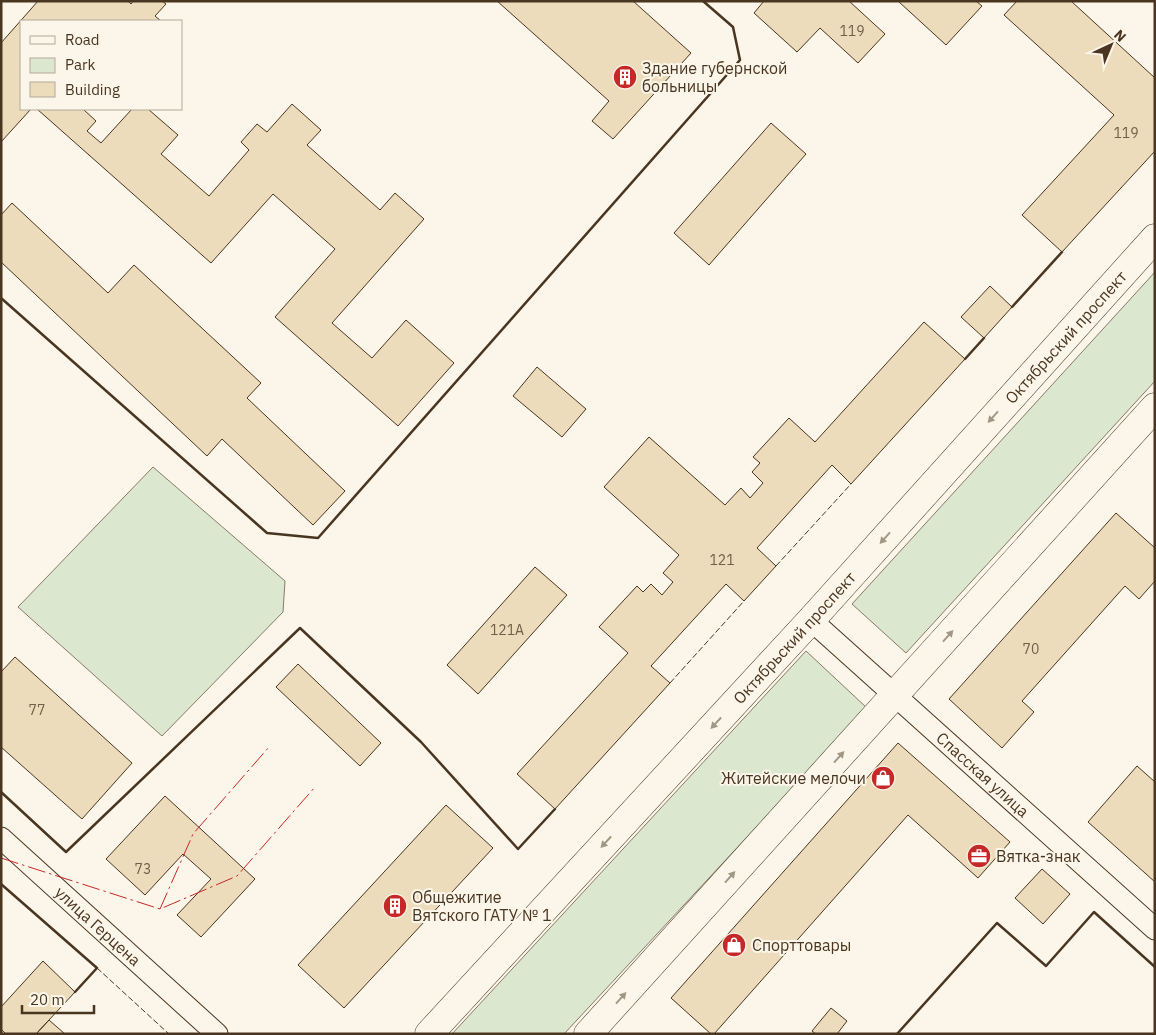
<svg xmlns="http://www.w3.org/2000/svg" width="1156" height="1035" font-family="'IBM Plex Sans',sans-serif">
<rect width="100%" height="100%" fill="#fbf6e9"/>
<path fill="#dce7d0" stroke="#887966" d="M 1155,272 L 1155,381 L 906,653 L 852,604 Z
M 153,467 L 285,581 L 283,612 L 162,736 L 18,607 Z
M 806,651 L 867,708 L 564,1034 L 452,1034 Z"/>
<path fill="#ecdcbc" stroke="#4a3520" d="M 38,1 L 128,1 L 131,4 L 133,1 L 162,1 L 166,4 L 155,16 L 161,21 L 21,21 L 21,109 L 31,109 L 1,142 L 1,43 Z
M 497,1 L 633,1 L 691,53 L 613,139 L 592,121 L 609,101 Z
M 764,1 L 849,1 L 885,34 L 858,63 L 820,28 L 797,52 L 754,13 Z
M 898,1 L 976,1 L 982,6 L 946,45 Z
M 1017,1 L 1071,1 L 1155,78 L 1155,151 L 1062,252 L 1022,215 L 1114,115 L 1004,15 Z
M 292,104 L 321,130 L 307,145 L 380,210 L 395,193 L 424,219 L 332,323 L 372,358 L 406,320 L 454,363 L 398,426 L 275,317 L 335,249 L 273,194 L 211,263 L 37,109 L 83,109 L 96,121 L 87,131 L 101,143 L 132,109 L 148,109 L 178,135 L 161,154 L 209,196 L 249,150 L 241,142 L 257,124 L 267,132 Z
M 771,123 L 806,154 L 709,265 L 674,233 Z
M 12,203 L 108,293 L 134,265 L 261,383 L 247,398 L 345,491 L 313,525 L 222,439 L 207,456 L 1,262 L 1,215 Z
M 990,286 L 1012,307 L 984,338 L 961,317 Z
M 924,322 L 965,359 L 851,484 L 832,465 L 757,548 L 776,566 L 744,601 L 726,584 L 651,666 L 670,683 L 555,809 L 517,774 L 628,653 L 599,627 L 637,586 L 643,592 L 651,584 L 662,595 L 673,582 L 663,573 L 679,555 L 604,487 L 649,437 L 725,505 L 741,488 L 750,498 L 763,483 L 752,472 L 760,463 L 753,457 L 789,418 L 815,442 Z
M 537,367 L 586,409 L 562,437 L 513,396 Z
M 1116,513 L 1155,548 L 1155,581 L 1139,599 L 1125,586 L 1022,701 L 1034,712 L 1002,748 L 949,699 Z
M 535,567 L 567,595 L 478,694 L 447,665 Z
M 15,657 L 132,763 L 82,819 L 1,747 L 1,672 Z
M 298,664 L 381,743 L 360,766 L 276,687 Z
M 898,743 L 1010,842 L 978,878 L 908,815 L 714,1034 L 711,1034 L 671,998 Z
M 1137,766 L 1155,782 L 1155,882 L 1088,822 Z
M 165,796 L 255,879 L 201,937 L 177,915 L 211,879 L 183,854 L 145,895 L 106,859 Z
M 446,805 L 493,848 L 344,1008 L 298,965 Z
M 1042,869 L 1070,894 L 1043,924 L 1015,898 Z
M 43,961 L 75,992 L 36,1034 L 6,1034 L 1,1029 L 1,1007 Z
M 831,1008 L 847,1021 L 837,1034 L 816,1034 L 812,1031 Z
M 49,1020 L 65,1034 L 36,1034 Z"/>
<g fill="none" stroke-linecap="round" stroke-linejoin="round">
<g stroke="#4a3520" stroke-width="23">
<g id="minor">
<path id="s1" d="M 811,620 L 1155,929"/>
<path id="s2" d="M 1,838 L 217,1034"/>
</g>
</g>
<g stroke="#4a3520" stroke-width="29">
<g id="primary">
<path id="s3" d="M 429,1034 L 811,620 L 1155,238"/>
<path d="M 588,1034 L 1155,407"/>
</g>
</g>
<use href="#minor" stroke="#fbf6e9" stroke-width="21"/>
<use href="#primary" stroke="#fbf6e9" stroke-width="28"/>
<path stroke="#4a3520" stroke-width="1" stroke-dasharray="6 2.5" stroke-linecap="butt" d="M 776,566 L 851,484
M 670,683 L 744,601
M 97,968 L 169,1034"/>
<path stroke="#4a3520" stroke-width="2.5" d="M 1,298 L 267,533 L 318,538 L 740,60 L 733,27 L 703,1
M 1012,307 L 1062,252
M 965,359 L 984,338
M 1,792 L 66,852 L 300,628 L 421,742 L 518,849 L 555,809
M 1,884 L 97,968 L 75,992
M 897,1034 L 997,923 L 1046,966 L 1094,912 L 1155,967"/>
<path stroke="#c62828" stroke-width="1" stroke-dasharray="18 4 2.5 4" stroke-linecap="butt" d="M 1,858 L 160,909 L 237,876 L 315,787
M 160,909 L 193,834 L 269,747"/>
</g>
<defs><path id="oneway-solid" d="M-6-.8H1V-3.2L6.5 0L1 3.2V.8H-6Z" transform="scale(1.25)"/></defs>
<g fill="#a29684">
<use href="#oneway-solid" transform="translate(993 417) rotate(132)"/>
<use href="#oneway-solid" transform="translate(885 538) rotate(132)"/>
<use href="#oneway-solid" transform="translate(948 636) rotate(-48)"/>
<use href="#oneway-solid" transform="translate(716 723) rotate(133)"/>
<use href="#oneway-solid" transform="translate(839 757) rotate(-48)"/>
<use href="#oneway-solid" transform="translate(606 842) rotate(133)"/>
<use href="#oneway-solid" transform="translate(730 877) rotate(-48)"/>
<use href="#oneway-solid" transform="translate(621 998) rotate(-48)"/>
</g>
<defs>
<g id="building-disc" transform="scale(1.25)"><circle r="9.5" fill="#c62828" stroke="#fbf6e9"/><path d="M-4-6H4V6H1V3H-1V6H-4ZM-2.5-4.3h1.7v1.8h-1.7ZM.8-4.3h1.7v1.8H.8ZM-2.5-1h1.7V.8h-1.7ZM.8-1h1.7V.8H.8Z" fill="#fff"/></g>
<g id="shop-disc" transform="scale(1.25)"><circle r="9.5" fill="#c62828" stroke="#fbf6e9"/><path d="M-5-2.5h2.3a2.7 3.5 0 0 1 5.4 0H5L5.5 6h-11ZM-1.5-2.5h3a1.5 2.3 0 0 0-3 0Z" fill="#fff"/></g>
<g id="office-disc" transform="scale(1.25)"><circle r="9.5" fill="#c62828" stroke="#fbf6e9"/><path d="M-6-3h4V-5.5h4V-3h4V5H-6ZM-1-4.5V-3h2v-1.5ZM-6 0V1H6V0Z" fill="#fff"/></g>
</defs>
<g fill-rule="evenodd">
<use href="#building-disc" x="625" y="77"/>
<use href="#shop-disc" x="883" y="778"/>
<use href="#office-disc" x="979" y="856"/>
<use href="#building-disc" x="395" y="906"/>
<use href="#shop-disc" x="734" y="945"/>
</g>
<g text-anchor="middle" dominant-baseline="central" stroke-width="4" stroke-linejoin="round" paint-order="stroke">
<g font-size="14" fill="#725f47">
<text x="852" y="31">119</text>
<text x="1126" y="133">119</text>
<text x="722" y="560">121</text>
<text x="507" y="630">121А</text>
<text x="1031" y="649">70</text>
<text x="37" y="710">77</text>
<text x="143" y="869">73</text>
</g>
<g font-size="16" fill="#4a3520" stroke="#fbf6e9" text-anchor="start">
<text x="642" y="68">Здание губернской<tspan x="642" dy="18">больницы</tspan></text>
<text x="866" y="778" text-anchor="end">Житейские мелочи</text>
<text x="996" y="856">Вятка-знак</text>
<text x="412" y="897">Общежитие<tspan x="412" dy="18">Вятского ГАТУ № 1</tspan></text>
<text x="752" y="945">Спорттовары</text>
</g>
<g font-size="16" fill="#4a3520" stroke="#fbf6e9">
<text stroke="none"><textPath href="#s3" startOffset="944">Октябрьский проспект</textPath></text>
<text stroke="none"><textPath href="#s3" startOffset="539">Октябрьский проспект</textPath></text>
<text stroke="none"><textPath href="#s1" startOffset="231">Спасская улица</textPath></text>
<text stroke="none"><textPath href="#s2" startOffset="131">улица Герцена</textPath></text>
</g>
</g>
<rect width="1156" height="1035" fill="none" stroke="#4a3520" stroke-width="5"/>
<rect x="20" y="20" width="162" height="90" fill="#fbf6e9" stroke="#b4a999"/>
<rect x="30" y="36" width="25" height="8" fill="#fbf6e9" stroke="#b4a999"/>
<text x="65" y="45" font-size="15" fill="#4a3520">Road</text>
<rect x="30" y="58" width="25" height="15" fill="#dce7d0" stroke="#b4a999"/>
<text x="65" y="70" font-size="15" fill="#4a3520">Park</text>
<rect x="30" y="82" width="25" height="15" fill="#ecdcbc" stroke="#b4a999"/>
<text x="65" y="95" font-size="15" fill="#4a3520">Building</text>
<g transform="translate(1111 45) rotate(44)" stroke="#fbf6e9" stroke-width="4" paint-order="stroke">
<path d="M0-4L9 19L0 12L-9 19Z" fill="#4a3520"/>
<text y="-8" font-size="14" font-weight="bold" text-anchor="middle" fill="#4a3520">N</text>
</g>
<path d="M22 1005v8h72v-8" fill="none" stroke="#4a3520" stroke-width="2.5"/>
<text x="30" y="1005" font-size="15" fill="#4a3520" stroke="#fbf6e9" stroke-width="4" paint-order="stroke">20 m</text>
</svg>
